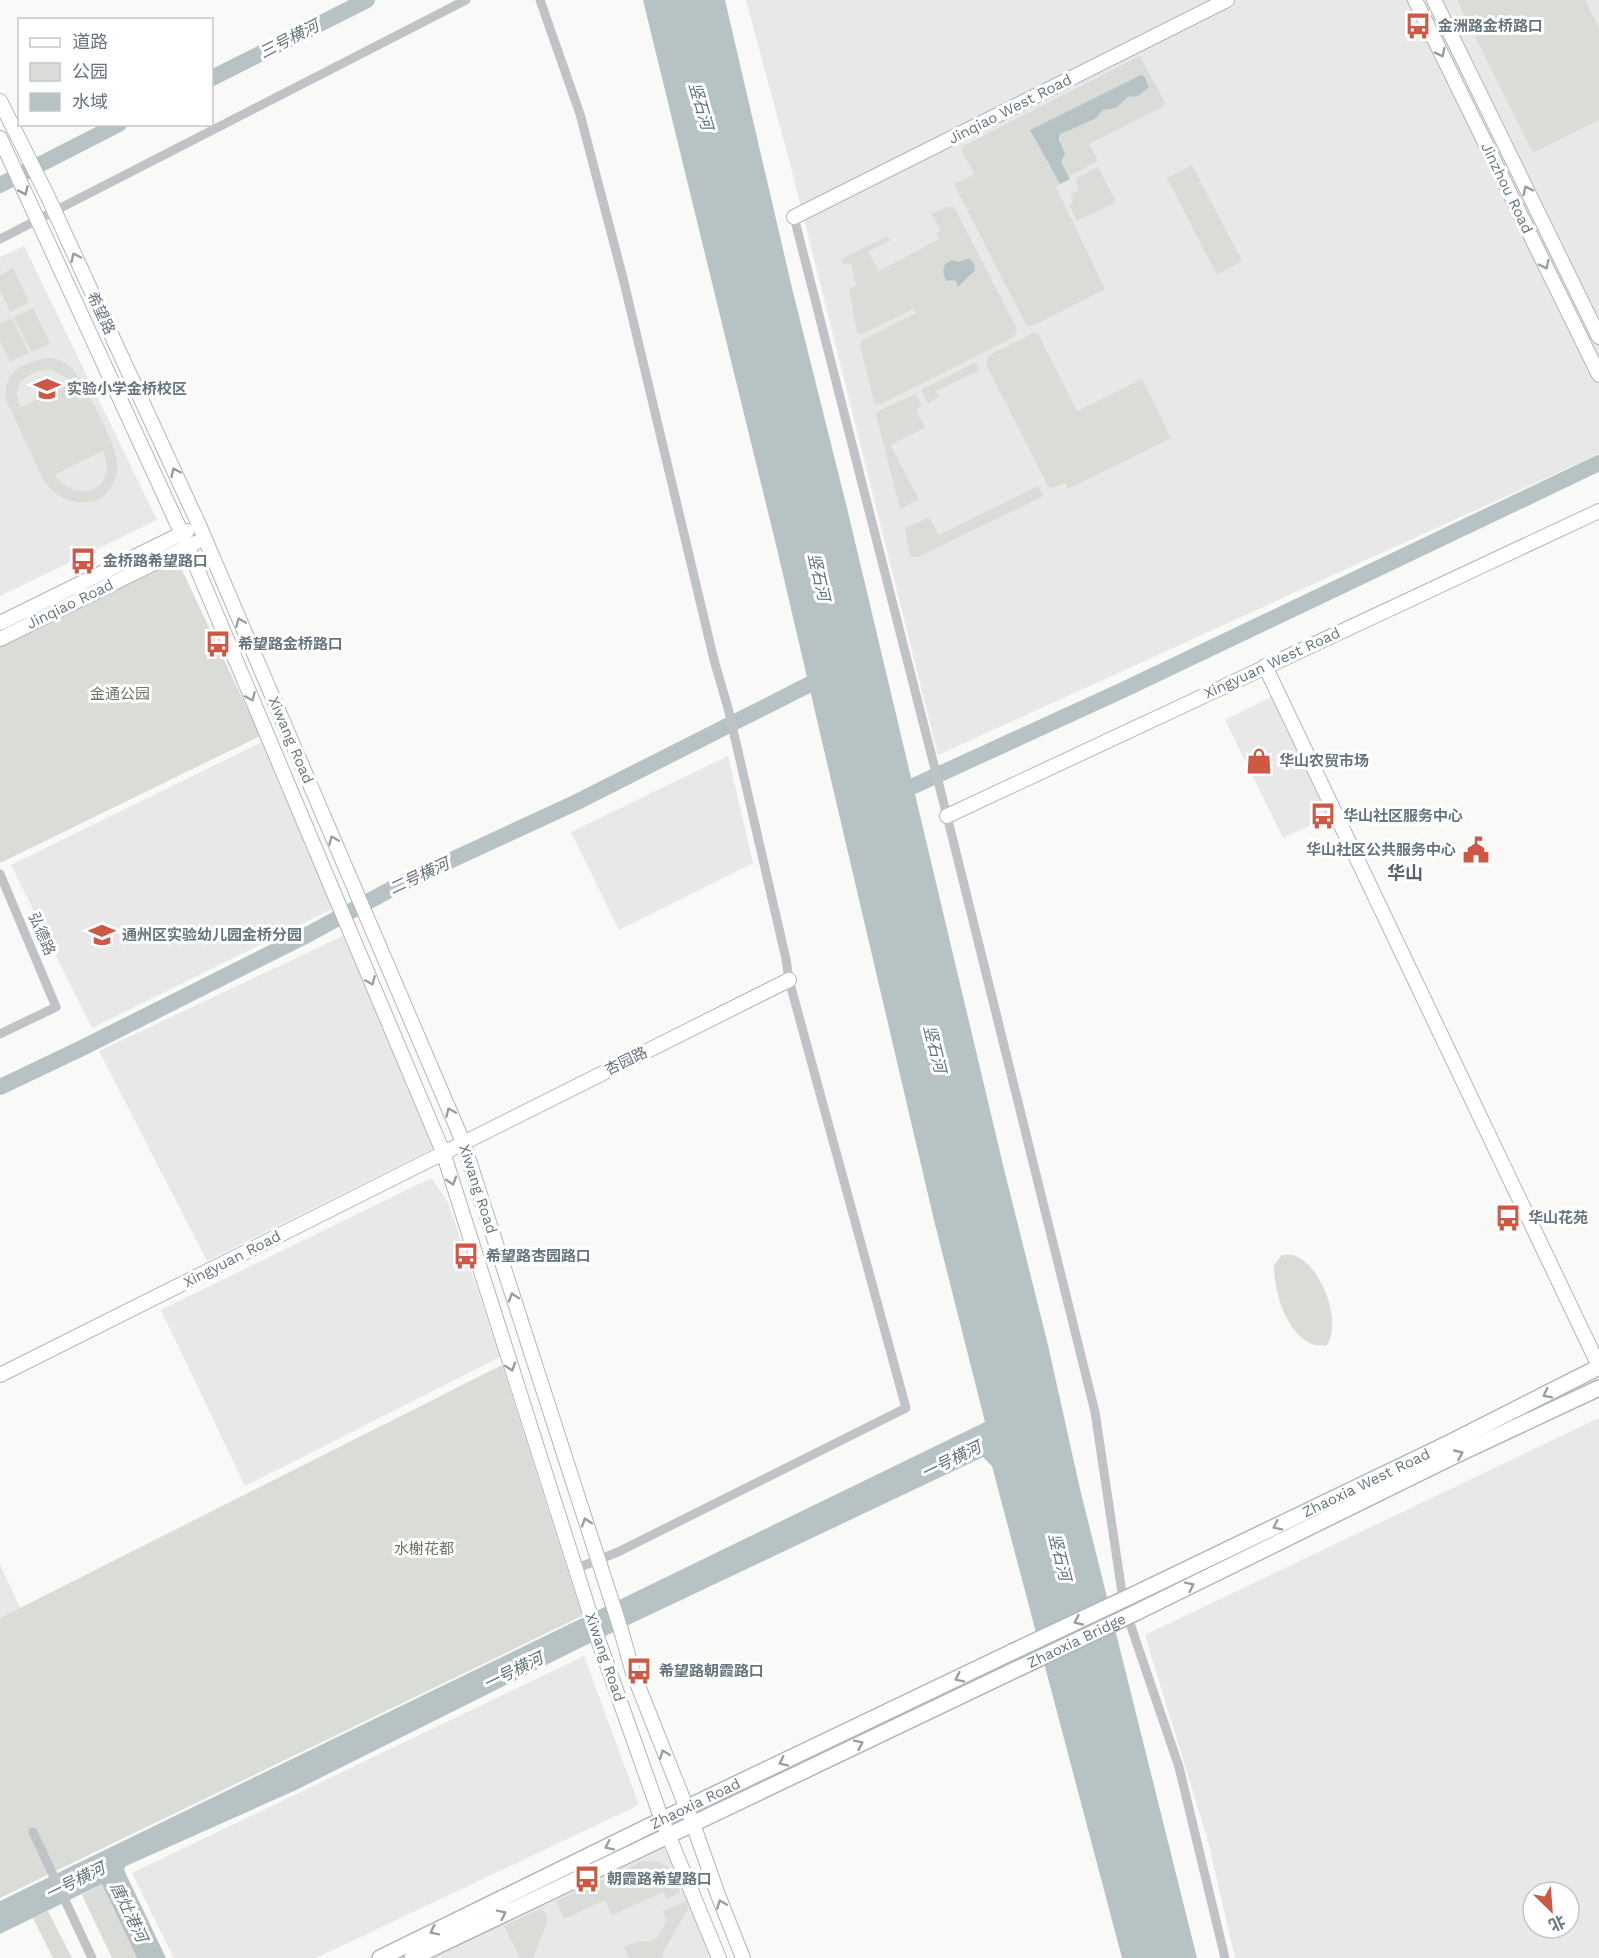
<svg xmlns="http://www.w3.org/2000/svg" width="1599" height="1958" font-family="'Work Sans','Noto Sans SC',sans-serif">
<rect width="100%" height="100%" fill="#f9f9f7"/>
<path fill="#e7e8e7" fill-rule="evenodd" d="M 746,0 L 1599,0 L 1599,454 L 938,755 L 792,171 Z
M 24,246 L 157,520 L 0,596 L 0,257 Z
M 1271,697 L 1329,817 L 1283,838 L 1225,720 Z
M 264,741 L 336,907 L 92,1028 L 11,865 Z
M 728,756 L 753,863 L 619,930 L 571,832 Z
M 343,936 L 436,1147 L 207,1261 L 99,1051 Z
M 431,1178 L 448,1202 L 500,1357 L 245,1486 L 161,1310 Z
M 1599,1418 L 1599,1958 L 1235,1958 L 1208,1841 L 1145,1635 ZM 1533,1892 L 1569,1892 L 1569,1928 L 1533,1928 Z
M 0,1564 L 20,1608 L 0,1618 Z
M 584,1656 L 639,1805 L 316,1958 L 174,1958 L 132,1873 Z
M 666,1846 L 710,1958 L 432,1958 Z"/>
<path fill="#daddd7" fill-rule="evenodd" d="M 1457,0 L 1585,0 L 1599,28 L 1599,120 L 1533,153 Z
M 1140,56 L 1164,101 L 1164,106 L 1089,144 L 1098,161 L 1068,177 L 1060,162 L 1061,146 L 1060,134 L 1095,119 L 1103,110 L 1116,108 L 1128,97 L 1133,97 L 1144,76 L 1141,75 L 1030,130 L 1060,184 L 1056,187 L 1105,289 L 1033,326 L 1026,325 L 954,184 L 975,174 L 961,151 L 965,145 Z
M 1192,165 L 1242,261 L 1217,275 L 1167,178 Z
M 1098,167 L 1116,202 L 1077,221 L 1069,205 L 1072,203 L 1073,199 L 1071,194 L 1079,190 L 1076,183 L 1077,178 Z
M 949,206 L 954,207 L 1017,329 L 1014,337 L 881,404 L 874,403 L 860,345 L 863,340 L 916,313 L 913,309 L 862,334 L 857,333 L 849,289 L 856,286 L 851,264 L 843,265 L 841,261 L 843,258 L 888,236 L 890,240 L 868,252 L 879,271 L 939,239 L 936,233 L 941,230 L 931,214 Z
M 13,268 L 29,302 L 10,312 L 0,290 L 0,275 Z
M 33,308 L 50,343 L 31,352 L 14,317 Z
M 12,318 L 29,353 L 10,362 L 0,341 L 0,324 Z
M 1033,333 L 1038,334 L 1077,411 L 1142,379 L 1171,438 L 1068,489 L 1065,483 L 1053,488 L 1048,486 L 986,364 L 988,356 Z
M 52,358 C 65,361 73,368 80,379 C 90,399 116,442 117,463 C 118,473 114,485 107,492 C 102,498 95,502 87,502 C 68,504 56,496 44,481 L 6,400 C 6,393 5,386 8,380 C 15,365 37,359 52,358 ZM 50,369 L 65,377 L 70,384 L 21,407 C 9,382 27,373 50,369 ZM 103,451 C 119,489 79,506 54,475 Z
M 974,363 L 977,365 L 980,370 L 936,391 L 939,397 L 928,403 L 921,390 Z
M 915,394 L 922,406 L 916,410 L 925,428 L 890,445 L 919,499 L 900,509 L 876,414 L 879,411 Z
M 1038,486 L 1043,496 L 918,557 L 910,556 L 905,528 L 929,517 L 939,535 Z
M 157,565 L 182,570 L 260,736 L 0,863 L 0,642 Z
M 1282,1255 C 1285,1255 1288,1254 1292,1255 C 1320,1261 1344,1323 1326,1346 C 1322,1345 1316,1346 1312,1344 C 1285,1332 1274,1291 1274,1265 Z
M 502,1365 L 582,1616 L 0,1898 L 0,1618 Z
M 655,1861 L 668,1866 L 680,1892 L 667,1899 L 663,1892 L 612,1915 L 605,1900 L 564,1919 L 556,1901 L 641,1862 Z
M 102,1884 L 137,1958 L 112,1958 L 82,1895 Z
M 686,1901 L 689,1907 L 663,1952 L 663,1958 L 629,1958 L 624,1947 L 639,1941 L 646,1942 L 657,1938 L 663,1929 L 666,1920 L 663,1911 Z
M 542,1908 L 548,1920 L 533,1958 L 520,1958 L 504,1926 Z
M 48,1911 L 72,1958 L 53,1958 L 33,1918 Z"/>
<path fill="#b7c2c5" d="M 643,0 L 725,0 L 792,288 L 847,508 L 1004,1169 L 1048,1345 L 1080,1489 L 1197,1958 L 1122,1958 L 992,1466 L 983,1457 L 582,1647 L 294,1791 L 126,1866 L 124,1869 L 125,1872 L 166,1958 L 137,1958 L 102,1884 L 0,1934 L 0,1901 L 985,1422 L 934,1220 L 777,549 Z
M 1141,75 L 1144,76 L 1149,87 L 1138,96 L 1128,97 L 1116,108 L 1103,110 L 1095,119 L 1060,134 L 1059,139 L 1065,154 L 1061,162 L 1070,179 L 1060,184 L 1030,130 Z
M 967,259 L 970,259 L 975,265 L 974,272 C 966,277 964,283 957,287 L 957,283 L 954,280 L 946,281 L 943,272 L 945,264 L 952,260 L 959,262 Z"/>
<g fill="none" stroke-linecap="round" stroke-linejoin="round">
<path stroke="#b7c2c5" stroke-width="16" d="M 212,78 L 367,0
M 0,185 L 119,124
M 894,795 L 1123,690 L 1599,463
M 0,1087 L 82,1048 L 307,935 L 406,881 L 577,802 L 828,675"/>
<g stroke="#b1b7bb" stroke-width="16">
<path id="secondary" d="M 1415,0 L 1599,375
M 1434,0 L 1599,337
M 0,101 L 47,195 L 199,525 L 463,1142 L 621,1630 L 633,1673 L 693,1824 L 718,1895 L 743,1958
M 0,138 L 188,547 L 443,1152 L 599,1642 L 662,1820 L 719,1958
M 794,217 L 1227,0
M 0,623 L 187,531
M 0,639 L 195,543
M 1265,666 L 1599,1366
M 947,816 L 1599,511
M 0,1375 L 789,980"/>
</g>
<g stroke="#b1b6b9" stroke-width="18">
<g id="primary">
<path id="s1" d="M 1131,1596 L 1449,1443 L 1599,1367"/>
<path d="M 1137,1612 L 1454,1456 L 1599,1388"/>
<path id="s2" d="M 380,1958 L 686,1808 L 1012,1652"/>
<path d="M 412,1958 L 1017,1669"/>
</g>
</g>
<path stroke="#bfc3c6" stroke-width="9" d="M 540,0 L 580,114 L 623,278 L 714,660 L 728,708 L 786,959 L 789,980 L 906,1408 L 618,1552 L 575,1569
M 794,217 L 947,816 L 1095,1412 L 1124,1606 L 1179,1767 L 1225,1958
M 0,239 L 466,0
M 0,874 L 56,1007 L 0,1034
M 33,1832 L 92,1958"/>
<use href="#secondary" stroke="#fff" stroke-width="14"/>
<use href="#primary" stroke="#fff" stroke-width="15"/>
<g stroke="#b1b6b9" stroke-width="18" stroke-linecap="butt">
<g id="primary-bridge">
<path d="M 1012,1652 L 1131,1596"/>
<path id="s3" d="M 1017,1669 L 1137,1612"/>
</g>
</g>
<use href="#primary-bridge" stroke="#fff" stroke-width="15"/>
</g>
<defs><path id="oneway-chevron" d="M-2-3.5L2.5 0L-2 3.5" fill="none" stroke-width="1.6" stroke-linecap="round" stroke-linejoin="round" transform="scale(1.5)"/></defs>
<g stroke="#959fa5">
<use href="#oneway-chevron" transform="translate(1441 53) rotate(64)"/>
<use href="#oneway-chevron" transform="translate(1527 190) rotate(-116)"/>
<use href="#oneway-chevron" transform="translate(24 191) rotate(66)"/>
<use href="#oneway-chevron" transform="translate(75 257) rotate(-115)"/>
<use href="#oneway-chevron" transform="translate(1545 265) rotate(64)"/>
<use href="#oneway-chevron" transform="translate(175 472) rotate(-115)"/>
<use href="#oneway-chevron" transform="translate(240 622) rotate(-113)"/>
<use href="#oneway-chevron" transform="translate(251 697) rotate(67)"/>
<use href="#oneway-chevron" transform="translate(333 840) rotate(-113)"/>
<use href="#oneway-chevron" transform="translate(371 981) rotate(67)"/>
<use href="#oneway-chevron" transform="translate(450 1112) rotate(-113)"/>
<use href="#oneway-chevron" transform="translate(452 1181) rotate(72)"/>
<use href="#oneway-chevron" transform="translate(513 1297) rotate(-108)"/>
<use href="#oneway-chevron" transform="translate(511 1367) rotate(72)"/>
<use href="#oneway-chevron" transform="translate(1547 1394) rotate(153)"/>
<use href="#oneway-chevron" transform="translate(1459 1454) rotate(-25)"/>
<use href="#oneway-chevron" transform="translate(586 1522) rotate(-108)"/>
<use href="#oneway-chevron" transform="translate(1277 1526) rotate(154)"/>
<use href="#oneway-chevron" transform="translate(1190 1586) rotate(-26)"/>
<use href="#oneway-chevron" transform="translate(1078 1621) rotate(155)"/>
<use href="#oneway-chevron" transform="translate(959 1678) rotate(154)"/>
<use href="#oneway-chevron" transform="translate(859 1744) rotate(-26)"/>
<use href="#oneway-chevron" transform="translate(664 1754) rotate(-111)"/>
<use href="#oneway-chevron" transform="translate(783 1762) rotate(154)"/>
<use href="#oneway-chevron" transform="translate(609 1846) rotate(154)"/>
<use href="#oneway-chevron" transform="translate(721 1904) rotate(-112)"/>
<use href="#oneway-chevron" transform="translate(502 1914) rotate(-26)"/>
<use href="#oneway-chevron" transform="translate(434 1931) rotate(154)"/>
</g>
<defs>
<g id="bus-bare" transform="scale(2.07)"><path d="M-5-6H5V4H4V6H2V4H-2V6H-4V4H-5ZM-3.5-4V0h7V-4ZM-3.5 1.2v1.5H-2V1.2ZM2 1.2v1.5H3.5V1.2Z" fill="#cd5843" stroke="#fff" stroke-width="2.5" paint-order="stroke"/></g>
<g id="school-bare" transform="scale(2.07)"><path d="M0-5L7-2L0 1L-7-2ZM-4 1L0 2.5L4 1V4Q0 6-4 4Z" fill="#cd5843" stroke="#fff" stroke-width="2.5" paint-order="stroke"/></g>
<g id="shop-bare" transform="scale(2.07)"><path d="M-5-2.5h2.3a2.7 3.5 0 0 1 5.4 0H5L5.5 6h-11ZM-1.5-2.5h3a1.5 2.3 0 0 0-3 0Z" fill="#cd5843" stroke="#fff" stroke-width="2.5" paint-order="stroke"/></g>
<g id="civic-bare" transform="scale(2.07)"><path d="M-.6-6.5H3V-4.5H.6V-3L4-1V1h2V6H-6V1h2V-1L-.6-3ZM-1.2 2.5V6h2.4V2.5Z" fill="#cd5843" stroke="#fff" stroke-width="2.5" paint-order="stroke"/></g>
</defs>
<g fill-rule="evenodd">
<use href="#bus-bare" x="1418" y="26"/>
<use href="#school-bare" x="47" y="389"/>
<use href="#bus-bare" x="83" y="561"/>
<use href="#bus-bare" x="218" y="644"/>
<use href="#shop-bare" x="1259" y="761"/>
<use href="#bus-bare" x="1323" y="816"/>
<use href="#civic-bare" x="1476" y="850"/>
<use href="#school-bare" x="102" y="935"/>
<use href="#bus-bare" x="1508" y="1218"/>
<use href="#bus-bare" x="466" y="1256"/>
<use href="#bus-bare" x="639" y="1671"/>
<use href="#bus-bare" x="587" y="1879"/>
</g>
<g text-anchor="middle" dominant-baseline="central" stroke-width="6" stroke-linejoin="round" paint-order="stroke">
<g font-size="15" font-weight="bold" fill="#67767e" stroke="#fff" text-anchor="start">
<text x="1438" y="26">金洲路金桥路口</text>
<text x="67" y="389">实验小学金桥校区</text>
<text x="103" y="561">金桥路希望路口</text>
<text x="238" y="644">希望路金桥路口</text>
<text x="1279" y="761">华山农贸市场</text>
<text x="1343" y="816">华山社区服务中心</text>
<text x="1456" y="850" text-anchor="end">华山社区公共服务中心</text>
<text x="122" y="935">通州区实验幼儿园金桥分园</text>
<text x="1528" y="1218">华山花苑</text>
<text x="486" y="1256">希望路杏园路口</text>
<text x="659" y="1671">希望路朝霞路口</text>
<text x="607" y="1879">朝霞路希望路口</text>
</g>
<g font-size="15" fill="#67767e" stroke="#fff">
<text transform="translate(1010 109) rotate(-27)">Jinqiao West Road</text>
<text transform="translate(1507 188) rotate(64)">Jinzhou Road</text>
<text transform="translate(101 313) rotate(65)">希望路</text>
<text transform="translate(70 604) rotate(-26)">Jinqiao Road</text>
<text transform="translate(1272 663) rotate(-25)">Xingyuan West Road</text>
<text transform="translate(291 740) rotate(67)">Xiwang Road</text>
<text transform="translate(42 934) rotate(67)">弘德路</text>
<text transform="translate(626 1061) rotate(-26)">杏园路</text>
<text transform="translate(478 1189) rotate(72)">Xiwang Road</text>
<text transform="translate(232 1259) rotate(-27)">Xingyuan Road</text>
<text stroke="none"><textPath href="#s1" startOffset="261">Zhaoxia West Road</textPath></text>
<text stroke="none"><textPath href="#s3" startOffset="66">Zhaoxia Bridge</textPath></text>
<text transform="translate(605 1657) rotate(71)">Xiwang Road</text>
<text stroke="none"><textPath href="#s2" startOffset="351">Zhaoxia Road</textPath></text>
</g>
<g font-size="15" fill="#6a7766" stroke="#fff">
<text x="120" y="694">金通公园</text>
<text x="424" y="1549">水榭花都</text>
</g>
<g font-size="16" font-style="italic" fill="#637478" stroke="#fff">
<text transform="translate(289 39) rotate(-27)">三号横河</text>
<text transform="translate(701 106) rotate(74)">竖石河</text>
<text transform="translate(819 577) rotate(77)">竖石河</text>
<text transform="translate(419 876) rotate(-25)">二号横河</text>
<text transform="translate(935 1049) rotate(76)">竖石河</text>
<text transform="translate(951 1460) rotate(-26)">一号横河</text>
<text transform="translate(1060 1557) rotate(76)">竖石河</text>
<text transform="translate(513 1671) rotate(-26)">一号横河</text>
<text transform="translate(75 1881) rotate(-26)">一号横河</text>
<text transform="translate(129 1912) rotate(64)">唐灶港河</text>
</g>
<g font-size="18" font-weight="bold" fill="#59646a" stroke="#fff">
<text x="1405" y="872">华山</text>
</g>
</g>
<rect x="18" y="18" width="195" height="108" fill="#ffffff" stroke="#c2c8cb" stroke-width="1.5"/>
<rect x="30" y="38" width="30" height="9" fill="#ffffff" stroke="#c2c8cb" stroke-width="1.5"/>
<text x="72" y="48" font-size="18" fill="#67767e">道路</text>
<rect x="30" y="63" width="30" height="18" fill="#daddd7" stroke="#c2c8cb" stroke-width="1.5"/>
<text x="72" y="78" font-size="18" fill="#67767e">公园</text>
<rect x="30" y="93" width="30" height="18" fill="#b7c2c5" stroke="#c2c8cb" stroke-width="1.5"/>
<text x="72" y="108" font-size="18" fill="#67767e">水域</text>
<g transform="translate(1551 1910) rotate(155)"><circle r="28" fill="#ffffff" stroke="#c2c8cb" stroke-width="1.5"/>
<path d="M0-4.5L10 22L0 15L-10 22Z" fill="#cd5843"/>
<text y="-9" font-size="16" font-weight="bold" text-anchor="middle" fill="#67767e">北</text>
</g>
</svg>
